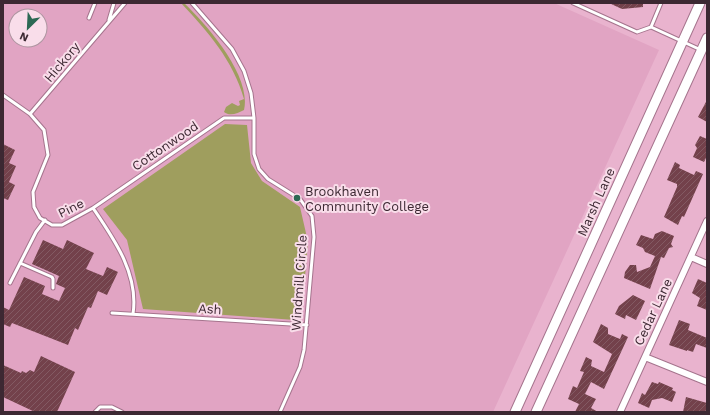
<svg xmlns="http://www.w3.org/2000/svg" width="710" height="415" font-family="'Work Sans',sans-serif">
<defs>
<pattern id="building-hatch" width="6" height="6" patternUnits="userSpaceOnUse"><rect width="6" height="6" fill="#73414b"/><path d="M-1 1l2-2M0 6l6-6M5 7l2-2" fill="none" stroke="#835a63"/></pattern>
</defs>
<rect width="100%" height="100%" fill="#e9b3ce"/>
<path fill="#e1a4c3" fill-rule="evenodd" d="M 3,3 L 554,3 L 659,50 L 493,412 L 3,412 ZM 16,16 L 40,16 L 40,40 L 16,40 Z"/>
<path fill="#9f9e5e" d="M 181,3 L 184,3 C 207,25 252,76 244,110 C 238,113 230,117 224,112 L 226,107 L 232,103 L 238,106 L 240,105 L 239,101 L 244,99 C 233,60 208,32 181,3 Z
M 225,124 L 247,125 L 251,163 L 262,181 L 300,207 L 308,242 L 302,311 L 295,320 L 143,309 L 127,240 L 103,209 Z"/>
<path fill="url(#building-hatch)" d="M 609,3 L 643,3 L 643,7 L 622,9 Z
M 707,100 L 707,122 L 698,117 Z
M 700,136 L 707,139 L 707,156 L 704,162 L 693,157 L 697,148 L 695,145 Z
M 3,144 L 15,150 L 9,163 L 16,166 L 9,182 L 15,185 L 8,200 L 3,198 Z
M 675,162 L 680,165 L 679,168 L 694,175 L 696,171 L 703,174 L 684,217 L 682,216 L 678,225 L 664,217 L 677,187 L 677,184 L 667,180 Z
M 662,231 L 674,236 L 671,244 L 673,247 L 669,248 L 664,258 L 661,257 L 650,289 L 624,278 L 625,272 L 630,265 L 636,265 L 637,272 L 650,267 L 655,256 L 645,252 L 643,248 L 636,245 L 641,235 L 653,239 L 655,234 Z
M 43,240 L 63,249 L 67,240 L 94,253 L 86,269 L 103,276 L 107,267 L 118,272 L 107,295 L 98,291 L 91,308 L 88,307 L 78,330 L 75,328 L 68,345 L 12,323 L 10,327 L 3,324 L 3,307 L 9,310 L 24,277 L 45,286 L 42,294 L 59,301 L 65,288 L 56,284 L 59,276 L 32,264 Z
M 698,279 L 707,283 L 707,310 L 697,306 L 700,298 L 692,293 Z
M 633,295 L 645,301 L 636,320 L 626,315 L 625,319 L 615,314 L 619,306 Z
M 679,320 L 690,324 L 688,330 L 707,338 L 707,348 L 696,344 L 693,352 L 687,350 L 687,351 L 669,345 Z
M 601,324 L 608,328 L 608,334 L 620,339 L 622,334 L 628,337 L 604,389 L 591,382 L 585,394 L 596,399 L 591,408 L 598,412 L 575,412 L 579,404 L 568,399 L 573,386 L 577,388 L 584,372 L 580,371 L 586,357 L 592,360 L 591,366 L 604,372 L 612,354 L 593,342 Z
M 41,356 L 75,372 L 57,412 L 35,412 L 3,397 L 3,365 L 21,373 L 22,371 L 26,373 L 30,370 L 34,372 Z
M 652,382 L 658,384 L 659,382 L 673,388 L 672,390 L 676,392 L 672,402 L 662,398 L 652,400 L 649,408 L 638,403 L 642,393 L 645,395 Z
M 686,397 L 707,403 L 707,412 L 683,412 Z"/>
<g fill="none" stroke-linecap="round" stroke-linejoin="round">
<g stroke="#a5748d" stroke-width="5">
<path id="lane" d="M 192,3 L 232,49 L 244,71 L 251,93 L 254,118 L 254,154 L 259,169 L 268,179 L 300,199 L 312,216 L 314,237 L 304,350 L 300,367 L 280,412
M 573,3 L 637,32 L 651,27
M 661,3 L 651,27 L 701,50
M 89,18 L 95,3
M 109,20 L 114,3
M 3,95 L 30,114 L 44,130 L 48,155 L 33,192 L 34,207 L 40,218 L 52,225 L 62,225 L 93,208 C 114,239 139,274 133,314
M 30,114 L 125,3
M 93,208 L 224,118 L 254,118
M 20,263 L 52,277 L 53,279 L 53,288
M 10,283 L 36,232 L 45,220
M 112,313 L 307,325
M 95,412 L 100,407 L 112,407 L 122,412"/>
</g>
<g stroke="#a5748d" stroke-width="8">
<path id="street" d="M 691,257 L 707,264
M 645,357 L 707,382
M 620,412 L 707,221"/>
</g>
<g stroke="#a5748d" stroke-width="11">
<path id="secondary" d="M 515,412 L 700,3
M 536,412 L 707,38"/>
</g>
<use href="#lane" stroke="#fff" stroke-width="3"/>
<use href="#street" stroke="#fff" stroke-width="6"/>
<use href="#secondary" stroke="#fff" stroke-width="9"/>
</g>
<circle fill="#2c6954" stroke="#f9ddea" stroke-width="1.5" cx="297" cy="198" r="4"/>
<g text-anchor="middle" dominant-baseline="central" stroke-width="4" stroke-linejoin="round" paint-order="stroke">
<g font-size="13" fill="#3c2832" stroke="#f9ddea">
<text transform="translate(62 62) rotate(-50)">Hickory</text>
<text transform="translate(165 146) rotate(-34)">Cottonwood</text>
<text transform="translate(596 202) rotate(-66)">Marsh Lane</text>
<text transform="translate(71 208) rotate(-26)">Pine</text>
<text transform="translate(299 283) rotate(-86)">Windmill Circle</text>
<text transform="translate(210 309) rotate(4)">Ash</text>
<text transform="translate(653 312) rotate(-65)">Cedar Lane</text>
</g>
<g font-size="13" fill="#3c2832" stroke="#f9ddea" text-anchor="start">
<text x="305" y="191">Brookhaven<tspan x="305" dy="15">Community College</tspan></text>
</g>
</g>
<rect width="710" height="415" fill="none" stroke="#3c2832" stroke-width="8"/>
<g transform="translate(28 28) rotate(204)"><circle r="19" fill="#f9ddea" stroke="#ad95a0"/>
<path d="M0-3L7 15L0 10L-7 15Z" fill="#2c6954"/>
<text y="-6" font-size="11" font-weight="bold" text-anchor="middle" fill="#3c2832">N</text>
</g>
</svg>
